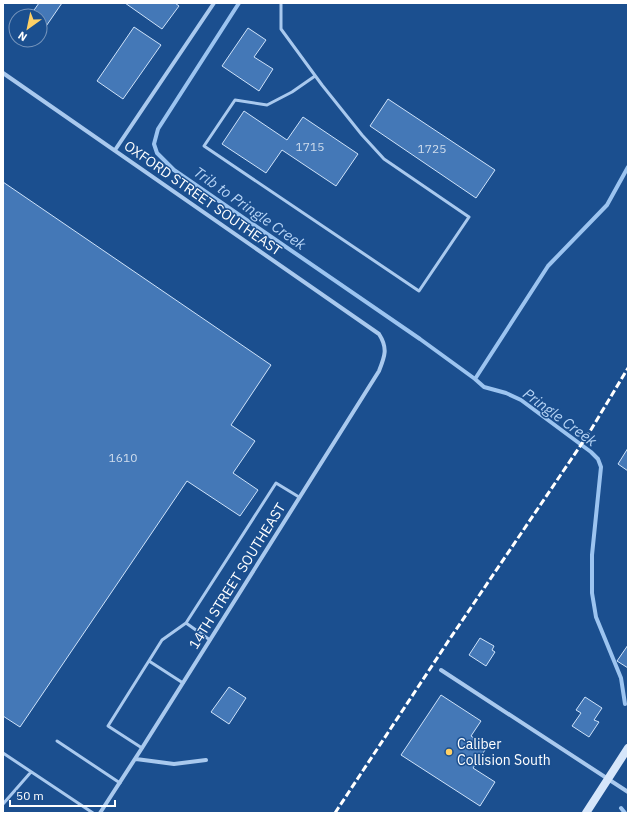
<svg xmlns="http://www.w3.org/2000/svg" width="631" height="816" font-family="'IBM Plex Sans',sans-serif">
<rect width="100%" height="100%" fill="#1b4f8f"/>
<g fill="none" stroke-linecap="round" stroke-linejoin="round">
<path stroke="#9cc4f0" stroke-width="4" d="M 239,3 L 158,129 L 154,144 L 157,153 L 174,170 L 420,339 L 475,379
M 625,704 L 621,678 L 596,617 L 592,593 L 592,555 L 601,467 L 598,459 L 591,452 L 521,400 L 506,393 L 484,387 L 475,379 L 548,266 L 607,205 L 628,167
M 621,808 L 625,813"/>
</g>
<path fill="#4478b7" stroke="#cfe3fa" d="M 39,3 L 62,3 L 40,35 L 40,16 L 30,16 Z
M 125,3 L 175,3 L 179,6 L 162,29 Z
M 134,27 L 161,45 L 123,99 L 97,81 Z
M 248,28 L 266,40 L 254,57 L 273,69 L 259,91 L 222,66 Z
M 388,99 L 495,170 L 476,198 L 370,126 Z
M 244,111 L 287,140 L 303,117 L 358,154 L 336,186 L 282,150 L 266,173 L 222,144 Z
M 3,182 L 271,365 L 231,425 L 255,441 L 233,473 L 258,490 L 240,516 L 187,481 L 20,727 L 3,716 Z
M 628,448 L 628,471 L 618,464 Z
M 480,638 L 494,646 L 492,650 L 495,652 L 486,666 L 469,655 Z
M 628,645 L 628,668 L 617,661 Z
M 229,687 L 246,698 L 229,724 L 211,712 Z
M 441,695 L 481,721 L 471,736 L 487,747 L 473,768 L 495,782 L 480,806 L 401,755 Z
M 585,697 L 602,708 L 594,720 L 599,722 L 589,737 L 572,726 L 581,713 L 576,710 Z"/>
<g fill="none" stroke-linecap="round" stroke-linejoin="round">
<path stroke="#a9c9ee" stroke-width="3" d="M 281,3 L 281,29 L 322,85 L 362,135 L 384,159 L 469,217 L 419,291 L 204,146 L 235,100 L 267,105 L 292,92 L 315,76
M 210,640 L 186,623 L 276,483 L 299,497
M 149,661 L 183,683
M 57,741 L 120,783
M 142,748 L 108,726 L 162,640 L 186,623
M 3,753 L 93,813
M 3,804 L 31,772"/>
<path stroke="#a9c9ee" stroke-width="4" d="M 3,73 L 379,334 C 388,348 385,356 379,371 L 142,748 L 100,813
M 115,150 L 214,3
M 441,670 L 628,792
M 136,759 L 174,764 L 206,760"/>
<path stroke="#d6e6fa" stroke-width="8" d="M 586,813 L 628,748"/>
<path stroke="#fff" stroke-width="3" stroke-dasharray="7 3" stroke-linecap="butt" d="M 335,813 L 449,640 L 589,433 L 628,368"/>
</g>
<circle fill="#ffd166" stroke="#1b4f8f" stroke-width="1.5" cx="449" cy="752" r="4"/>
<g text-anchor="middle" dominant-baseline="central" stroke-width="3" stroke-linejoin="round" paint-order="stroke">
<g font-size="12" fill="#d0dded">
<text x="310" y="146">1715</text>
<text x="432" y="148">1725</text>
<text x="123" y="457">1610</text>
</g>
<g font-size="14" fill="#fff" stroke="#1b4f8f">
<text transform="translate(203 198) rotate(35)">OXFORD STREET SOUTHEAST</text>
<text transform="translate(237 576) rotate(-58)">14TH STREET SOUTHEAST</text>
</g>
<g font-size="14" fill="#fff" stroke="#1b4f8f" text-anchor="start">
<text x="457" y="744">Caliber<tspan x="457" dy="16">Collision South</tspan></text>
</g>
<g font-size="15" font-style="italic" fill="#b5d3f5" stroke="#1b4f8f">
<text transform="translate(250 208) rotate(35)">Trib to Pringle Creek</text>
<text transform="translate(560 417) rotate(36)">Pringle Creek</text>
</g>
</g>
<rect width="631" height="816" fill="none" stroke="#ffffff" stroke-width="8"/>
<g transform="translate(28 28) rotate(213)"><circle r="19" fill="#1b4f8f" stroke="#7695bc"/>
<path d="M0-3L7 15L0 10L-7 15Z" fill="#ffd166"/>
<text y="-6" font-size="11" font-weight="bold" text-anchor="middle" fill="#ffffff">N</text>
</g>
<path d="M10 800v6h105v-6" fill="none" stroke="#ffffff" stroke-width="2"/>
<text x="16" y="800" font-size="12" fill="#ffffff" stroke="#1b4f8f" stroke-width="3" paint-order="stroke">50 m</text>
</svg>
